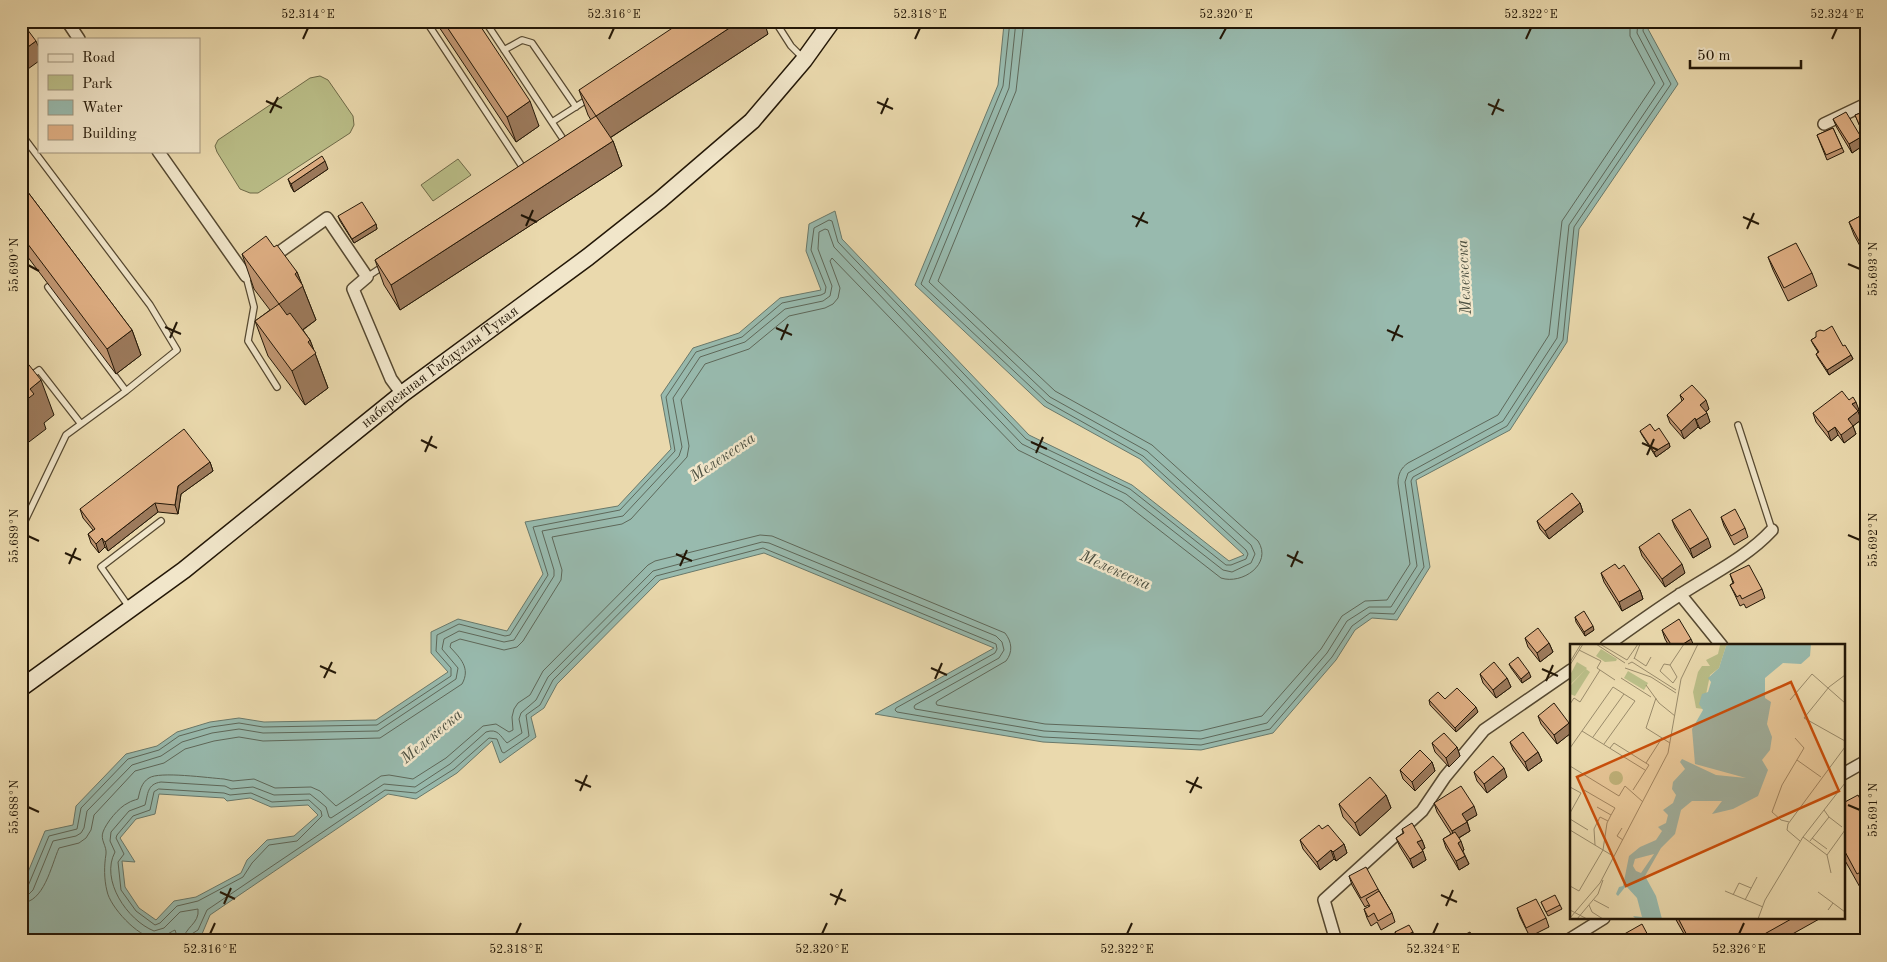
<svg xmlns="http://www.w3.org/2000/svg" width="1887" height="962" font-family="'Old Standard TT',serif">
<rect width="100%" height="100%" fill="#ead9ad"/>
<filter id="stains"><feTurbulence type="fractalNoise" baseFrequency=".004" numOctaves="4"/><feColorMatrix values="0 0 0 0 .2 0 0 0 0 .09 0 0 0 0 .02 0 0 0 .5 -.17"/></filter>
<radialGradient id="worn" r=".72"><stop offset=".6" stop-color="#630" stop-opacity="0"/><stop offset="1" stop-color="#630" stop-opacity=".3"/></radialGradient>
<path fill="#babe88" stroke="#6e6a48" d="M 320,76 L 328,80 L 353,116 L 354,125 L 350,133 L 258,193 L 250,193 L 240,189 L 217,152 L 215,146 L 218,140 L 310,78 Z
M 458,159 L 471,175 L 433,201 L 421,185 Z"/>
<path fill="#98baae" stroke="#69796b" fill-rule="evenodd" d="M 1007,21 L 1649,21 L 1648,29 L 1678,84 L 1579,229 L 1567,342 L 1510,430 L 1416,480 L 1430,567 L 1397,620 L 1372,618 L 1355,630 L 1336,660 L 1273,733 L 1201,750 L 1043,742 L 875,714 L 994,648 L 764,553 L 660,580 L 557,684 L 544,708 L 531,717 L 536,737 L 500,763 L 492,741 L 457,773 L 416,799 L 388,794 L 210,915 L 202,934 L 191,941 L 21,941 L 21,889 L 45,831 L 73,825 L 76,806 L 126,754 L 157,746 L 177,732 L 210,722 L 239,718 L 264,722 L 376,720 L 448,672 L 431,653 L 431,632 L 458,619 L 507,631 L 543,574 L 525,522 L 618,506 L 671,449 L 661,395 L 693,348 L 739,333 L 780,298 L 821,290 L 806,251 L 809,224 L 835,211 L 842,239 L 1029,435 L 1132,485 L 1229,561 L 1244,555 L 1140,459 L 1044,406 L 915,285 L 998,85 L 1004,24 ZM 159,794 L 224,798 L 227,801 L 250,798 L 271,807 L 308,805 L 318,815 L 294,836 L 267,840 L 247,860 L 241,873 L 196,897 L 174,901 L 156,920 L 139,908 L 125,887 L 122,861 L 135,862 L 120,838 L 136,819 L 155,814 Z"/>
<g fill="none" stroke-linecap="round" stroke-linejoin="round">
<path stroke="#5e685a" stroke-width="1" d="M 159,789 L 224,793 L 230,795 L 251,793 L 272,802 L 309,800 L 321,811 L 322,816 L 297,841 L 269,845 L 252,863 L 243,877 L 198,901 L 177,906 L 160,923 L 155,925 L 136,911 L 121,890 L 118,862 L 124,854 L 116,838 L 117,835 L 133,816 L 150,810 L 154,792 Z
M 21,890 L 28,886 L 49,836 L 77,829 L 81,808 L 128,759 L 159,750 L 179,736 L 211,727 L 239,723 L 263,727 L 377,725 L 451,676 L 451,668 L 436,651 L 437,635 L 459,624 L 505,636 L 510,635 L 548,575 L 533,527 L 620,510 L 675,451 L 666,397 L 696,352 L 742,337 L 782,303 L 821,295 L 825,293 L 826,287 L 811,250 L 814,228 L 829,220 L 832,221 L 838,242 L 1026,439 L 1130,489 L 1226,565 L 1231,565 L 1246,559 L 1248,554 L 1246,550 L 1143,456 L 1047,402 L 921,284 L 1003,86 L 1010,21
M 21,896 L 28,895 L 33,890 L 53,841 L 76,836 L 81,833 L 84,828 L 87,811 L 132,765 L 161,756 L 182,742 L 212,733 L 239,729 L 263,733 L 378,731 L 456,679 L 458,668 L 442,649 L 444,639 L 459,631 L 504,642 L 514,640 L 554,576 L 554,570 L 542,531 L 623,516 L 679,456 L 682,447 L 673,398 L 700,357 L 745,342 L 785,309 L 823,301 L 830,296 L 832,286 L 818,249 L 819,232 L 825,229 L 828,230 L 834,247 L 1022,444 L 1126,494 L 1223,570 L 1232,572 L 1251,563 L 1255,554 L 1251,545 L 1147,451 L 1050,397 L 929,282 L 1009,88 L 1016,21
M 21,903 C 44,903 51,866 59,848 L 79,843 L 86,838 L 91,830 L 94,815 L 135,771 L 164,763 L 185,749 L 214,741 L 239,737 L 263,741 L 380,738 L 462,684 C 471,668 460,658 450,647 L 451,643 L 460,639 L 504,650 L 517,647 L 523,641 L 561,580 L 562,570 L 552,537 L 622,524 L 631,519 L 687,457 L 689,446 L 681,400 L 705,364 L 749,349 L 789,316 L 825,308 L 833,304 L 838,298 L 840,288 L 830,261 L 832,258 L 1018,450 L 1122,501 L 1221,578 C 1242,585 1273,564 1258,541 L 1152,445 L 1055,391 L 938,281 L 1016,91 L 1024,21
M 175,941 L 176,933 L 175,930 C 168,933 163,939 154,938 C 138,937 110,907 107,891 C 104,879 104,866 106,854 C 107,846 100,840 103,832 C 106,823 119,807 128,803 C 131,801 135,800 138,799 C 140,791 141,783 149,778 C 159,771 209,778 224,779 L 233,781 L 254,779 L 275,788 L 311,787 L 320,791 L 336,806 L 381,776 L 389,775 L 413,779 L 446,758 L 483,726 L 496,724 L 509,732 L 513,730 L 512,717 L 514,709 L 518,703 L 530,695 L 543,671 L 648,565 L 655,561 L 760,535 L 772,536 L 1005,633 C 1012,642 1013,652 1006,661 L 937,701 L 936,703 L 937,705 L 1045,724 L 1200,731 L 1262,716 L 1321,649 L 1342,616 L 1365,601 L 1387,600 L 1410,564 L 1398,483 C 1398,474 1401,468 1408,463 L 1498,415 L 1549,335 L 1562,221 L 1655,83 L 1630,36 L 1630,21
M 183,941 C 184,927 200,924 198,909 L 180,912 L 164,928 L 154,931 C 127,920 100,880 115,852 L 110,841 L 111,832 L 129,811 L 145,805 C 148,794 147,784 161,782 L 225,786 L 231,789 L 253,787 L 274,795 L 310,794 L 326,807 L 329,817 L 331,818 L 384,784 L 415,787 L 450,764 L 486,732 C 498,728 500,736 507,743 L 522,733 L 519,719 L 521,713 L 536,700 L 548,677 L 653,571 L 762,542 L 769,543 L 996,636 L 1002,642 L 1004,650 L 999,658 L 915,705 L 914,707 L 915,709 L 1044,731 L 1201,739 L 1267,723 L 1327,653 L 1347,621 L 1369,607 L 1391,607 L 1417,566 L 1405,482 L 1408,473 L 1503,421 L 1557,338 L 1569,225 L 1664,84 L 1637,33 L 1638,21
M 189,941 L 190,935 L 198,930 L 207,910 L 385,790 L 416,793 L 454,769 L 489,738 L 497,739 L 502,752 L 504,753 L 529,736 L 526,715 L 540,705 L 553,680 L 656,576 L 763,548 L 996,644 L 997,649 L 995,653 L 896,708 L 895,710 L 897,712 L 1043,737 L 1201,745 L 1270,729 L 1332,657 L 1352,626 L 1370,613 L 1394,614 L 1424,567 L 1411,481 L 1413,477 L 1507,426 L 1563,340 L 1574,227 L 1671,84 L 1643,31 L 1644,21"/>
<g stroke="#554830" stroke-width="8">
<path id="service" d="M 426,21 L 525,171
M 485,21 L 567,145
M 775,21 L 791,46 L 803,58
M 504,50 L 522,40 L 532,43 L 576,107
M 552,122 L 588,99
M 21,134 L 150,305 L 177,350 L 126,391 L 48,287
M 246,276 L 254,307 L 248,341 L 277,387
M 367,277 L 385,265
M 21,383 L 39,370 L 81,424
M 1738,425 L 1772,530
M 21,529 L 66,435 L 126,391
M 129,607 L 101,567 L 161,521"/>
</g>
<g stroke="#554830" stroke-width="14">
<path id="minor" d="M 67,21 L 79,39
M 1824,124 L 1866,104
M 158,151 L 246,276 L 327,218 L 367,277 L 353,289 L 391,379 L 402,394
M 1680,594 L 1722,646
M 1606,646 C 1631,628 1656,610 1681,594 C 1712,574 1747,557 1772,530
M 1843,774 L 1866,761
M 1336,941 L 1324,900 L 1422,811 L 1445,777 L 1484,730 L 1571,670
M 1567,941 L 1604,918"/>
</g>
<g stroke="#231707" stroke-width="19">
<g id="secondary">
<path id="s1" d="M 21,688 L 184,570 L 402,394 L 588,257 L 660,200 L 752,121 L 804,60 L 832,21"/>
</g>
</g>
<use href="#service" stroke="#f1e6ca" stroke-width="5.5"/>
<use href="#minor" stroke="#f1e6ca" stroke-width="11"/>
<use href="#secondary" stroke="#f1e6ca" stroke-width="16"/>
</g>
<path fill="#c09672" stroke="#231707" d="M 435,21 L 477,21 L 539,126 L 516,142 Z
M 768,34 L 610,138 L 613,141 L 622,166 L 400,310 L 384,285 L 375,260 L 591,120 L 588,115 L 579,90 Z
M 1866,111 L 1866,132 L 1863,133 L 1855,115 Z
M 1833,119 L 1864,145 L 1852,153 L 1837,128 Z
M 1833,128 L 1844,152 L 1827,160 L 1817,135 Z
M 328,169 L 294,192 L 291,187 L 288,179 Z
M 21,183 L 132,330 L 141,355 L 116,374 L 21,248 Z
M 1866,213 L 1866,257 L 1854,235 L 1849,222 Z
M 338,216 L 376,224 L 377,229 L 354,243 L 340,221 Z
M 274,247 L 297,272 L 316,320 L 303,330 L 310,340 L 328,388 L 305,405 L 268,356 L 255,321 L 270,310 L 254,289 L 242,254 Z
M 1768,257 L 1812,273 L 1817,286 L 1788,301 L 1773,270 Z
M 1816,337 L 1843,346 L 1851,355 L 1853,359 L 1829,375 L 1818,358 L 1816,354 L 1818,352 L 1813,344 L 1811,340 Z
M 1680,395 L 1709,409 L 1706,412 L 1710,422 L 1700,429 L 1698,427 L 1684,439 L 1670,423 L 1667,415 L 1682,401 Z
M 1849,400 L 1859,410 L 1857,411 L 1861,420 L 1853,426 L 1856,434 L 1844,443 L 1838,435 L 1831,441 L 1816,422 L 1813,413 Z
M 1640,431 L 1655,431 L 1669,443 L 1670,447 L 1656,457 L 1642,435 Z
M 210,462 L 213,471 L 181,494 L 178,514 L 158,512 L 108,551 L 105,547 L 99,553 L 91,543 L 88,534 L 93,530 L 83,518 L 80,509 Z
M 1580,503 L 1583,512 L 1549,539 L 1540,529 L 1537,521 Z
M 1721,517 L 1745,528 L 1748,537 L 1734,545 L 1724,526 Z
M 1672,520 L 1711,547 L 1693,558 L 1675,528 Z
M 1639,547 L 1685,573 L 1665,587 L 1642,556 Z
M 1619,569 L 1640,590 L 1643,599 L 1622,611 L 1604,582 L 1601,573 Z
M 1730,574 L 1762,589 L 1765,598 L 1746,608 L 1744,604 L 1740,606 L 1734,593 L 1730,585 L 1733,583 Z
M 1575,617 L 1594,630 L 1585,636 L 1576,622 Z
M 1662,630 L 1694,646 L 1669,646 L 1665,639 Z
M 1525,638 L 1549,643 L 1553,652 L 1540,662 L 1528,647 Z
M 1509,664 L 1531,677 L 1522,683 L 1511,668 Z
M 1480,674 L 1507,678 L 1511,687 L 1496,698 L 1483,683 Z
M 1445,699 L 1478,712 L 1456,732 L 1430,705 L 1429,700 Z
M 1538,716 L 1569,723 L 1571,727 L 1571,733 L 1557,744 L 1541,724 Z
M 1510,742 L 1538,752 L 1542,761 L 1528,771 L 1513,750 Z
M 1432,743 L 1457,747 L 1460,756 L 1449,767 L 1435,752 Z
M 1432,762 L 1435,771 L 1415,791 L 1403,779 L 1400,770 Z
M 1474,772 L 1507,777 L 1487,793 L 1477,781 Z
M 1386,795 L 1391,808 L 1360,836 L 1343,817 L 1339,804 Z
M 1434,803 L 1477,815 L 1467,821 L 1470,831 L 1459,838 L 1464,850 L 1463,851 L 1469,864 L 1459,870 L 1446,848 L 1443,839 L 1451,834 L 1437,812 Z
M 1843,803 L 1866,810 L 1866,898 L 1843,857 Z
M 1322,829 L 1344,844 L 1347,853 L 1336,861 L 1334,859 L 1320,870 L 1303,849 L 1300,840 Z
M 1402,829 L 1422,840 L 1425,848 L 1422,850 L 1426,860 L 1413,868 L 1400,847 L 1396,838 L 1403,833 Z
M 1349,876 L 1378,889 L 1392,913 L 1395,922 L 1381,930 L 1377,922 L 1371,926 L 1367,918 L 1364,909 L 1369,907 L 1368,905 L 1365,907 L 1352,885 Z
M 1541,902 L 1560,905 L 1562,909 L 1548,916 Z
M 1517,908 L 1546,918 L 1549,927 L 1531,936 L 1529,935 L 1520,917 Z
M 1675,918 L 1721,918 L 1722,919 L 1723,918 L 1821,918 L 1780,941 L 1688,941 Z
M 1395,932 L 1413,932 L 1414,937 L 1406,941 L 1399,941 Z"/>
<path fill="#9c7a5c" stroke="#231707" d="M 740,21 L 764,21 L 768,34 L 605,141 L 596,116 Z
M 36,41 L 39,48 L 39,61 L 21,74 L 21,52 Z
M 530,101 L 539,126 L 516,142 L 507,117 Z
M 1861,137 L 1864,145 L 1852,153 L 1849,144 Z
M 613,141 L 622,166 L 400,310 L 391,285 Z
M 325,161 L 328,169 L 294,192 L 291,184 Z
M 376,224 L 377,229 L 354,243 L 352,239 Z
M 297,272 L 316,320 L 291,338 L 279,304 L 295,274 Z
M 132,330 L 141,355 L 116,374 L 107,349 Z
M 310,340 L 328,388 L 305,405 L 292,371 L 308,342 Z
M 1851,355 L 1853,359 L 1829,375 L 1827,370 Z
M 41,380 L 54,415 L 44,423 L 46,429 L 21,448 L 21,404 L 30,389 Z
M 1706,400 L 1709,409 L 1703,414 L 1700,405 Z
M 1856,402 L 1859,410 L 1855,413 L 1852,404 Z
M 1858,411 L 1861,420 L 1853,426 L 1856,434 L 1844,443 L 1841,435 L 1848,419 Z
M 1707,413 L 1710,422 L 1700,429 L 1696,420 Z
M 1695,418 L 1698,427 L 1684,439 L 1681,431 Z
M 1835,427 L 1838,435 L 1831,441 L 1828,432 Z
M 1669,443 L 1670,447 L 1656,457 L 1654,452 Z
M 210,462 L 213,471 L 181,494 L 178,514 L 175,505 L 178,486 Z
M 21,468 L 25,479 L 21,482 Z
M 155,503 L 158,512 L 108,551 L 105,542 Z
M 1580,503 L 1583,512 L 1549,539 L 1545,531 Z
M 102,538 L 105,547 L 99,553 L 96,544 Z
M 1708,538 L 1711,547 L 1693,558 L 1690,549 Z
M 1682,564 L 1685,573 L 1665,587 L 1662,579 Z
M 1640,590 L 1643,599 L 1622,611 L 1619,602 Z
M 1593,626 L 1594,630 L 1585,636 L 1584,632 Z
M 1691,639 L 1694,646 L 1680,646 Z
M 1549,643 L 1553,652 L 1540,662 L 1537,653 Z
M 1529,672 L 1531,677 L 1522,683 L 1521,679 Z
M 1507,678 L 1511,687 L 1496,698 L 1493,690 Z
M 1476,707 L 1478,712 L 1456,732 L 1455,728 Z
M 1569,723 L 1571,727 L 1571,733 L 1557,744 L 1554,735 Z
M 1457,747 L 1460,756 L 1449,767 L 1446,758 Z
M 1538,752 L 1542,761 L 1528,771 L 1525,762 Z
M 1432,762 L 1435,771 L 1415,791 L 1412,782 Z
M 1504,768 L 1507,777 L 1487,793 L 1484,784 Z
M 1386,795 L 1391,808 L 1360,836 L 1355,823 Z
M 1474,806 L 1477,815 L 1465,822 L 1462,814 Z
M 1467,822 L 1470,831 L 1455,840 L 1452,831 Z
M 1422,840 L 1425,848 L 1420,851 L 1417,842 Z
M 1461,841 L 1464,850 L 1461,852 L 1458,843 Z
M 1344,844 L 1347,853 L 1336,861 L 1333,852 Z
M 1331,850 L 1334,859 L 1320,870 L 1317,862 Z
M 1423,851 L 1426,860 L 1413,868 L 1410,859 Z
M 1465,856 L 1469,864 L 1459,870 L 1456,861 Z"/>
<path fill="#dfaf84" stroke="#231707" d="M 21,21 L 36,41 L 21,52 Z
M 443,21 L 477,21 L 530,101 L 507,117 Z
M 683,21 L 740,21 L 596,116 L 579,90 Z
M 1866,111 L 1866,127 L 1861,129 L 1855,115 Z
M 1846,112 L 1861,137 L 1849,144 L 1833,119 Z
M 596,116 L 613,141 L 391,285 L 375,260 Z
M 1833,128 L 1842,148 L 1826,155 L 1817,135 Z
M 322,156 L 325,161 L 291,184 L 288,179 Z
M 21,183 L 132,330 L 107,349 L 21,235 Z
M 362,202 L 376,224 L 352,239 L 338,216 Z
M 1866,213 L 1866,254 L 1849,222 Z
M 266,236 L 274,247 L 277,245 L 297,272 L 295,274 L 303,286 L 279,304 L 242,254 Z
M 1796,243 L 1812,273 L 1784,288 L 1768,257 Z
M 279,304 L 287,315 L 290,313 L 310,340 L 308,342 L 316,353 L 292,371 L 255,321 Z
M 1832,326 L 1843,346 L 1845,345 L 1851,355 L 1827,370 L 1816,354 L 1819,352 L 1811,340 L 1816,337 L 1816,332 L 1820,330 L 1824,331 Z
M 25,360 L 41,380 L 30,389 L 34,394 L 21,404 L 21,363 Z
M 1692,385 L 1706,400 L 1700,405 L 1707,413 L 1696,420 L 1695,418 L 1681,431 L 1667,415 L 1684,399 L 1680,395 Z
M 1842,391 L 1849,400 L 1853,397 L 1856,402 L 1852,404 L 1858,411 L 1848,419 L 1853,426 L 1841,435 L 1835,427 L 1828,432 L 1813,413 Z
M 1650,424 L 1655,431 L 1659,428 L 1669,443 L 1654,452 L 1640,431 Z
M 184,429 L 210,462 L 178,486 L 175,505 L 155,503 L 105,542 L 102,538 L 96,544 L 88,534 L 95,529 L 80,509 Z
M 1572,493 L 1580,503 L 1545,531 L 1537,521 Z
M 1690,509 L 1708,538 L 1690,549 L 1672,520 Z
M 1735,509 L 1745,528 L 1731,536 L 1721,517 Z
M 1659,533 L 1682,564 L 1662,579 L 1639,547 Z
M 1615,564 L 1619,569 L 1624,565 L 1640,590 L 1619,602 L 1601,573 Z
M 1749,565 L 1762,589 L 1742,599 L 1740,595 L 1737,597 L 1730,585 L 1734,583 L 1730,574 Z
M 1584,611 L 1593,626 L 1584,632 L 1575,617 Z
M 1679,619 L 1691,639 L 1680,646 L 1672,646 L 1662,630 Z
M 1538,628 L 1549,643 L 1537,653 L 1525,638 Z
M 1518,657 L 1529,672 L 1521,679 L 1509,664 Z
M 1494,662 L 1507,678 L 1493,690 L 1480,674 Z
M 1866,677 L 1866,686 L 1862,679 Z
M 1457,688 L 1476,707 L 1455,728 L 1429,700 L 1438,692 L 1445,699 Z
M 1554,703 L 1569,723 L 1554,735 L 1538,716 Z
M 1523,732 L 1538,752 L 1525,762 L 1510,742 Z
M 1444,733 L 1457,747 L 1446,758 L 1432,743 Z
M 1420,750 L 1432,762 L 1412,782 L 1400,770 Z
M 1493,756 L 1504,768 L 1484,784 L 1474,772 Z
M 1370,777 L 1386,795 L 1355,823 L 1339,804 Z
M 1461,786 L 1474,806 L 1462,814 L 1467,822 L 1452,831 L 1434,803 Z
M 1858,795 L 1866,810 L 1866,869 L 1857,874 L 1843,848 L 1843,803 Z
M 1412,823 L 1422,840 L 1417,842 L 1423,851 L 1410,859 L 1396,838 L 1404,833 L 1402,829 Z
M 1319,825 L 1322,829 L 1328,825 L 1344,844 L 1333,852 L 1331,850 L 1317,862 L 1300,840 Z
M 1455,832 L 1461,841 L 1458,843 L 1465,856 L 1456,861 L 1443,839 Z
M 1366,867 L 1378,889 L 1361,898 L 1349,876 Z
M 1379,891 L 1392,913 L 1378,921 L 1374,913 L 1368,917 L 1364,909 L 1370,906 L 1366,899 Z
M 1555,895 L 1560,905 L 1546,912 L 1541,902 Z
M 1536,899 L 1546,918 L 1526,928 L 1517,908 Z
M 1678,918 L 1721,918 L 1722,919 L 1723,918 L 1793,918 L 1752,941 L 1690,941 Z
M 1642,924 L 1651,941 L 1612,941 Z
M 1409,925 L 1413,932 L 1399,939 L 1395,932 Z
M 1470,932 L 1474,941 L 1456,941 L 1456,939 Z
M 1530,934 L 1533,941 L 1521,941 L 1520,939 Z"/>
<path fill="none" stroke="#231707" stroke-width="2" d="M 303,39 L 308,28M 609,39 L 614,28M 915,39 L 920,28M 1220,39 L 1226,28M 1526,39 L 1531,28M 1832,39 L 1837,28M 266,101 L 282,108M 877,102 L 893,109M 1488,104 L 1504,111M 270,113 L 278,97M 881,114 L 888,98M 1492,115 L 1499,99M 521,215 L 537,222M 1132,216 L 1148,223M 1743,217 L 1759,224M 526,226 L 533,210M 1136,227 L 1144,212M 1747,229 L 1754,213M 1848,264 L 1860,269M 28,265 L 39,271M 165,327 L 181,334M 776,328 L 792,335M 1387,330 L 1403,337M 170,338 L 177,322M 781,340 L 788,324M 1392,341 L 1399,325M 421,440 L 437,448M 1031,442 L 1047,449M 1642,443 L 1658,450M 425,452 L 432,436M 1036,453 L 1043,437M 1647,455 L 1654,439M 1848,535 L 1860,540M 28,536 L 39,541M 65,553 L 81,560M 676,554 L 692,561M 1287,555 L 1303,563M 69,564 L 76,548M 680,566 L 687,550M 1291,567 L 1298,551M 320,666 L 336,673M 931,668 L 947,675M 1542,669 L 1558,676M 324,678 L 332,662M 935,679 L 942,663M 1546,681 L 1553,665M 575,780 L 591,787M 1186,781 L 1202,788M 580,791 L 587,775M 1190,793 L 1198,777M 1848,805 L 1860,810M 28,807 L 39,812M 220,892 L 235,899M 830,894 L 846,901M 1441,895 L 1457,902M 224,904 L 231,888M 835,905 L 842,889M 1446,906 L 1453,890M 210,934 L 215,923M 516,934 L 521,923M 822,934 L 827,923M 1127,934 L 1132,923M 1433,934 L 1438,923M 1739,934 L 1744,923"/>
<g text-anchor="middle" dominant-baseline="central" stroke-width="5" stroke-linejoin="round" paint-order="stroke">
<g font-size="15" fill="#231707" stroke="#f1e6ca">
<text stroke="none"><textPath href="#s1" startOffset="528">набережная Габдуллы Тукая</textPath></text>
</g>
<g font-size="16" font-style="italic" fill="#4c5041" stroke="#f1e6ca">
<text transform="translate(1465 277) rotate(-93)">Мелекеска</text>
<text transform="translate(723 458) rotate(-34)">Мелекеска</text>
<text transform="translate(1115 571) rotate(24)">Мелекеска</text>
<text transform="translate(432 737) rotate(-40)">Мелекеска</text>
</g>
</g>
<g transform="translate(1570 644)">
<rect width="275" height="275" fill="#ead9ad"/>
<path d="M 160,0 L 156,2 L 149,24 L 140,31 L 133,65 L 126,64 L 123,48 L 128,28 L 132,22 L 140,22 L 136,16 L 148,10 L 150,1 ZM 31,5 L 47,15 L 46,17 L 35,18 L 26,12 ZM 7,18 L 17,24 L 0,41 L 0,31 ZM 16,25 L 20,28 L 5,52 L 0,50 L 0,42 ZM 58,27 L 78,39 L 74,46 L 54,34 ZM39 134a7 7 0 1 1 14 0a7 7 0 1 1-14 0Z" fill="#babe88"/>
<path d="M 160,0 L 241,0 L 240,12 L 231,20 L 213,19 L 195,34 L 195,54 L 201,58 L 197,80 L 202,93 L 200,106 L 192,116 L 198,126 L 188,152 L 163,165 L 142,170 L 152,157 L 122,157 L 111,166 L 105,190 L 91,204 L 75,232 L 86,252 L 92,275 L 66,275 L 63,272 L 72,273 L 67,254 L 56,242 L 48,252 L 46,250 L 49,243 L 53,242 L 59,212 L 70,203 L 86,196 L 92,187 L 88,183 L 96,179 L 98,171 L 93,166 L 103,159 L 106,151 L 102,145 L 103,138 L 115,125 L 110,118 L 112,115 L 146,131 L 176,134 L 125,120 L 122,85 L 133,66 L 129,60 L 132,50 L 138,48 L 141,38 L 138,34 L 149,24 L 156,2 ZM 84,210 L 71,229 L 66,227 L 63,222 L 65,215 Z" fill="#98baae" fill-rule="evenodd"/>
<path fill="none" stroke="#9a8b6b" stroke-width="1" d="M 26,0 L 55,19M 30,0 L 57,16 L 68,0M 9,6 L 31,17 L 27,24 L 45,36M 64,14 L 76,22 L 81,13M 64,15 L 70,0M 0,18 L 11,0M 58,20 L 62,18 L 106,46M 0,21 L 13,0M 100,21 L 94,20 L 90,27 L 103,39 L 107,33 L 100,21 L 114,0M 55,24 L 81,33 L 106,49M 275,31 L 259,43 L 234,74 L 275,97M 51,34 L 81,53M 76,41 L 89,59 L 105,72M 86,54 L 76,84 L 100,99M 220,56 L 242,30 L 275,59M 0,60 L 4,54 L 10,58 L 30,26M 23,93 L 54,50M 34,100 L 65,57 L 43,43 L 12,87 L 75,126M 0,104 L 12,87M 40,104 L 44,99 L 79,121 L 63,146M 227,116 L 251,133M 76,119 L 92,94M 0,122 L 49,152 L 55,142 L 73,158M 0,143 L 11,149 L 0,169M 14,146 L 45,164 L 41,171 L 27,163M 259,173 L 272,183M 0,175 L 18,186M 219,178 L 211,176 L 202,168 L 212,141 L 234,104 L 225,94M 52,184 L 47,192 L 53,196M 0,186 L 43,212M 233,193 L 257,211 L 275,186M 242,194 L 257,205M 230,197 L 217,186 L 218,180 L 275,103M 240,197 L 259,173 L 254,166M 25,201 L 24,185 L 30,173 L 38,177M 257,211 L 261,229M 0,242 L 9,247 L 33,206 L 37,179 L 41,171M 155,247 L 193,263M 248,248 L 263,259M 163,251 L 169,239 L 181,244M 24,256 L 39,264M 175,256 L 187,233M 19,261 L 22,268 L 33,275M 0,266 L 17,275M 258,266 L 263,259 L 275,268M 0,274 L 30,239 L 98,109 L 111,35 L 128,0M 7,275 L 28,250 L 33,236M 188,275 L 195,256 L 233,193 L 275,139"/>
<path fill="#ca4f0b" fill-opacity="0.15" stroke="#ca4f0b" stroke-width="2.5" d="M 221,38 L 269,147 L 56,242 L 7,133 Z"/>
<rect width="275" height="275" fill="none" stroke="#231707" stroke-width="2.5"/>
</g>
<rect width="1887" height="962" fill="none" stroke="#ead9ad" stroke-width="55"/>
<rect x="38" y="38" width="162" height="115" fill="#f1e6ca" stroke="#9f937c"/>
<rect x="48" y="54" width="25" height="8" fill="#f1e6ca" stroke="#9f937c"/>
<text x="82" y="62" font-size="15" fill="#231707">Road</text>
<rect x="48" y="75" width="25" height="15" fill="#babe88" stroke="#9f937c"/>
<text x="82" y="88" font-size="15" fill="#231707">Park</text>
<rect x="48" y="100" width="25" height="15" fill="#98baae" stroke="#9f937c"/>
<text x="82" y="112" font-size="15" fill="#231707">Water</text>
<rect x="48" y="125" width="25" height="15" fill="#dfaf84" stroke="#9f937c"/>
<text x="82" y="138" font-size="15" fill="#231707">Building</text>
<path d="M1690 60v8h111v-8" fill="none" stroke="#231707" stroke-width="2.5"/>
<text x="1697" y="60" font-size="15" fill="#231707" stroke="#f1e6ca" stroke-width="4" paint-order="stroke">50 m</text>
<rect x="28" y="28" width="1832" height="906" fill="none" stroke="#231707" stroke-width="2"/>
<g font-size="12" text-anchor="middle" fill="#231707">
<text x="308" y="18">52.314°E</text>
<text x="614" y="18">52.316°E</text>
<text x="920" y="18">52.318°E</text>
<text x="1226" y="18">52.320°E</text>
<text x="1531" y="18">52.322°E</text>
<text x="1837" y="18">52.324°E</text>
<text transform="translate(14 265) rotate(-90)" y="4">55.690°N</text>
<text transform="translate(1873 269) rotate(-90)" y="4">55.693°N</text>
<text transform="translate(14 536) rotate(-90)" y="4">55.689°N</text>
<text transform="translate(1873 540) rotate(-90)" y="4">55.692°N</text>
<text transform="translate(14 807) rotate(-90)" y="4">55.688°N</text>
<text transform="translate(1873 810) rotate(-90)" y="4">55.691°N</text>
<text x="210" y="953">52.316°E</text>
<text x="516" y="953">52.318°E</text>
<text x="822" y="953">52.320°E</text>
<text x="1127" y="953">52.322°E</text>
<text x="1433" y="953">52.324°E</text>
<text x="1739" y="953">52.326°E</text>
</g>
<rect width="100%" height="100%" filter="url(#stains)"/>
<rect width="100%" height="100%" fill="url(#worn)"/>
</svg>
